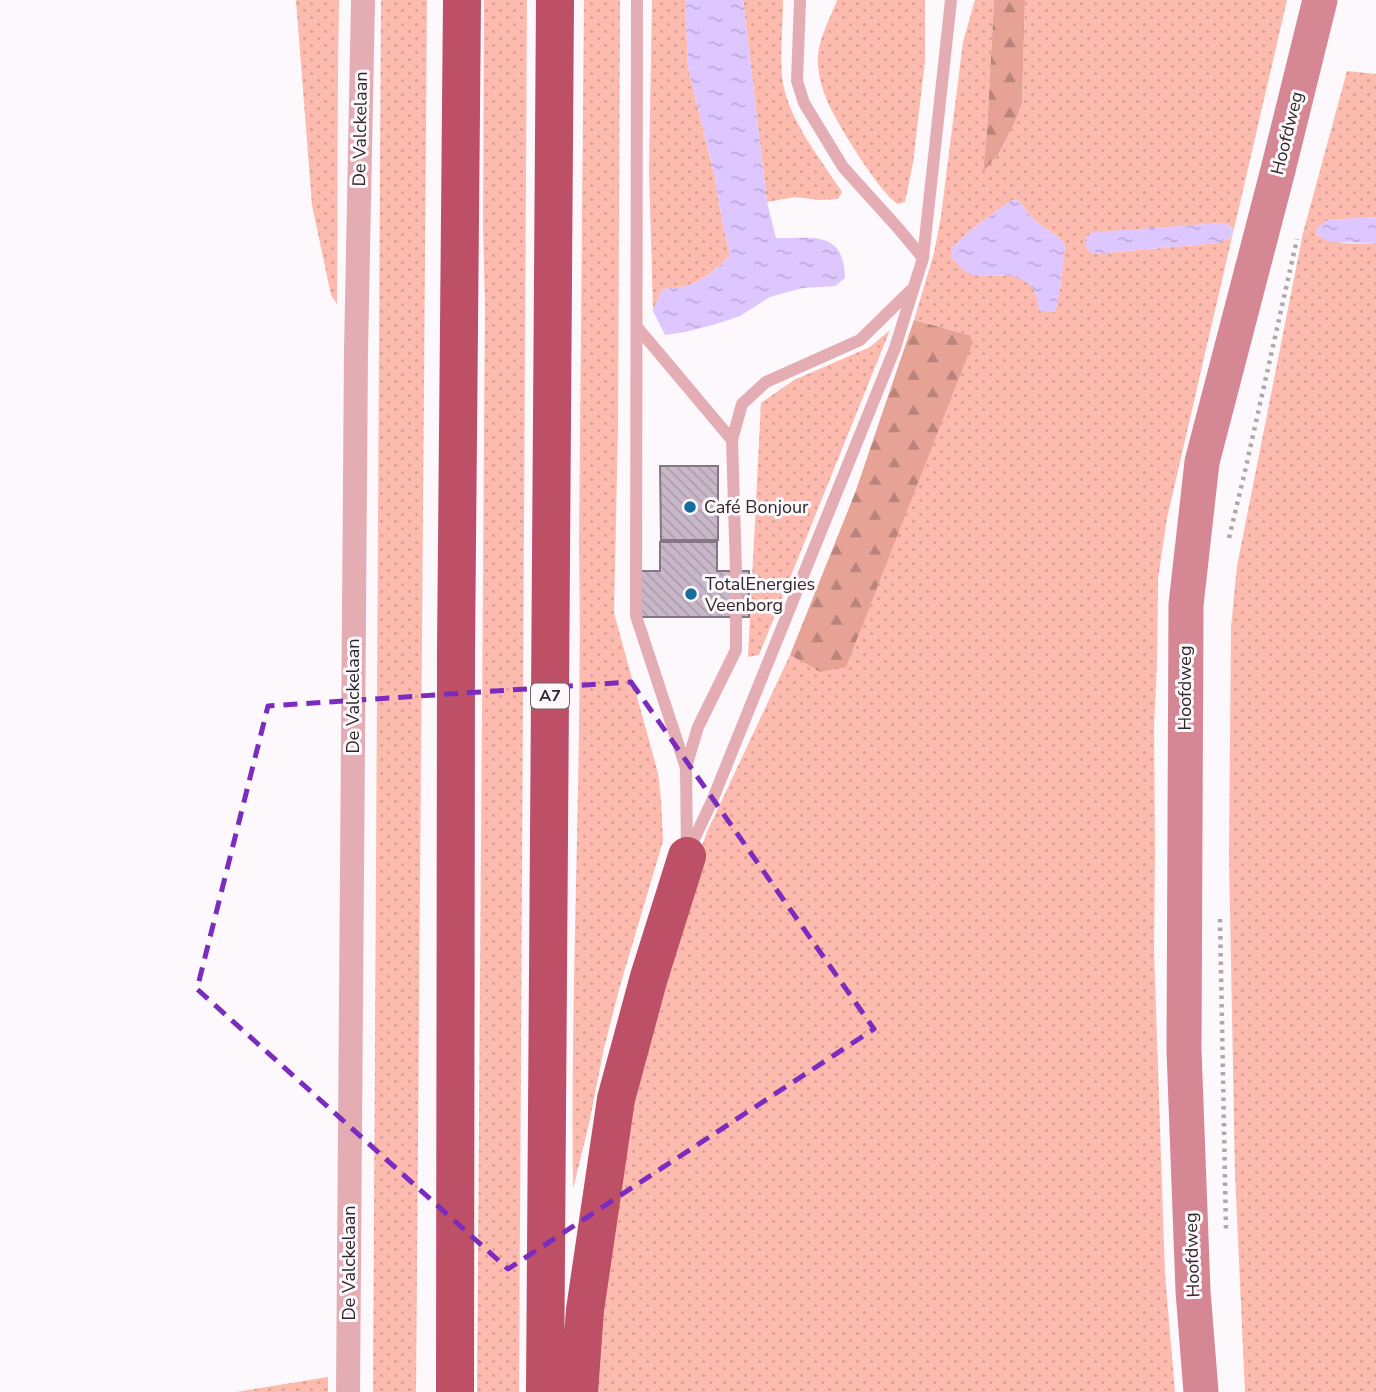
<svg xmlns="http://www.w3.org/2000/svg" width="1376" height="1392" font-family="'Nunito Sans',sans-serif">
<defs>
<pattern id="grass-dots" width="8" height="8" patternUnits="userSpaceOnUse" patternTransform="scale(1.75)"><rect width="8" height="8" fill="#fcbbae"/><path d="M2 2h.1M6 6h.1" fill="none" stroke="#d8a196" stroke-width="1.8" stroke-linecap="round"/></pattern>
<pattern id="forest-firs" width="22" height="20" patternUnits="userSpaceOnUse" patternTransform="scale(1.75)"><rect width="22" height="20" fill="#e5a295"/><path d="M5 1l3.5 6h-7zM16 11l3.5 6h-7z" fill="#ba847a"/></pattern>
<pattern id="water-ripples" width="26" height="14" patternUnits="userSpaceOnUse" patternTransform="scale(1.75)"><rect width="26" height="14" fill="#dec6ff"/><path d="M2 4q2-2 4 0t4 0M15 11q2-2 4 0t4 0" fill="none" stroke="#bfaadb"/></pattern>
<pattern id="building-back-hatch" width="6" height="6" patternUnits="userSpaceOnUse" patternTransform="scale(1.75)"><rect width="6" height="6" fill="#c8b7c8"/><path d="M-1 5l2 2M0 0l6 6M5-1l2 2" fill="none" stroke="#ac9dac"/></pattern>
</defs>
<rect width="100%" height="100%" fill="#fdf8fb"/>
<path fill="url(#grass-dots)" fill-rule="evenodd" d="M 296,0 L 339,0 C 337,101 338,203 337,304 L 331,295 L 312,205 Z
M 381,0 L 427,0 L 416,1392 L 373,1392 Z
M 484,0 L 527,0 L 519,1392 L 477,1392 L 485,306 L 483,228 Z
M 584,0 L 620,0 L 618,426 L 614,613 L 658,773 L 661,800 L 663,841 L 620,986 L 604,1048 L 589,1124 L 573,1189 C 570,974 583,760 579,546 Z
M 652,0 L 685,0 L 688,67 L 714,174 L 723,225 L 730,255 C 718,268 703,281 686,286 C 679,288 670,288 662,289 L 653,311 L 649,170 Z
M 743,0 L 783,0 C 783,25 780,51 782,76 C 786,117 820,158 842,192 L 838,199 L 820,200 L 795,197 L 767,202 Z
M 837,0 L 925,0 L 925,61 L 913,163 L 905,202 L 898,204 C 881,195 833,118 826,98 C 821,85 817,70 818,56 C 819,37 831,17 837,0 Z
M 975,0 L 994,0 L 987,132 L 983,170 L 998,155 L 1015,122 L 1022,104 L 1025,0 L 1287,0 L 1234,229 L 1228,225 L 1222,223 L 1091,233 L 1086,239 L 1087,249 L 1093,254 L 1218,243 L 1232,237 L 1167,518 L 1158,579 L 1157,664 L 1154,726 L 1155,849 L 1154,951 L 1165,1275 L 1175,1392 L 586,1392 L 604,1226 L 685,892 L 707,832 L 790,655 L 820,672 L 969,335 L 914,320 L 934,253 L 941,216 L 963,42 ZM 1012,200 L 1019,201 C 1025,209 1031,217 1038,223 C 1047,231 1059,235 1065,245 L 1060,289 L 1055,312 L 1038,298 L 1031,285 L 1015,275 L 987,276 L 958,264 L 955,260 L 951,259 L 951,248 L 955,246 L 967,233 Z
M 1347,71 L 1376,74 L 1376,217 L 1328,220 L 1316,234 C 1331,245 1357,244 1376,243 L 1376,1392 L 1245,1392 L 1235,1173 L 1229,857 L 1231,627 L 1237,566 L 1303,233 Z
M 890,330 L 759,655 L 748,657 L 761,403 L 794,380 L 870,347 Z
M 328,1377 L 328,1392 L 236,1392 Z"/>
<path fill="url(#forest-firs)" d="M 994,0 L 1025,0 L 1022,104 L 1015,122 L 998,155 L 983,171 L 987,131 Z
M 914,320 L 969,335 L 973,342 L 846,667 L 820,672 L 790,655 L 855,493 Z"/>
<path fill="url(#water-ripples)" d="M 685,0 L 743,0 L 767,202 L 776,238 C 812,239 844,229 845,278 L 835,286 L 802,288 L 770,297 L 740,316 L 713,325 L 685,332 L 665,335 L 653,311 L 662,289 C 670,288 679,288 686,286 C 703,281 719,268 730,255 L 723,225 L 714,174 L 688,67 Z
M 1012,200 L 1019,201 C 1025,209 1031,217 1038,223 C 1047,231 1059,235 1065,245 L 1060,289 L 1055,312 L 1039,311 C 1038,300 1036,288 1026,282 C 1004,268 995,280 973,275 C 962,272 959,262 951,259 L 951,247 L 955,246 L 967,233 Z
M 1376,217 L 1376,243 L 1330,242 L 1323,239 L 1316,234 L 1317,227 L 1328,220 Z
M 1222,223 L 1228,225 L 1234,229 L 1232,237 L 1218,243 L 1093,254 L 1087,249 L 1085,239 L 1091,233 L 1095,232 Z"/>
<path fill="url(#building-back-hatch)" stroke="#857685" stroke-width="2" d="M 660,466 L 718,466 L 718,540 L 661,540 Z
M 660,542 L 717,542 L 717,571 L 749,571 L 749,617 L 641,617 L 641,571 L 660,571 Z"/>
<g fill="none" stroke-linecap="round" stroke-linejoin="round">
<path stroke="#aea7ab" stroke-width="4.5" stroke-dasharray="3.5 5" stroke-linecap="butt" d="M 1229,538 L 1245,471 L 1297,239
M 1220,919 L 1226,1232"/>
<path stroke="#e4adb4" stroke-width="12" d="M 637,0 L 636,616 L 686,768 L 687,852
M 800,0 L 797,81 L 804,103 L 843,167 L 898,228 L 923,258
M 637,327 L 732,440 L 736,571 L 736,650 L 698,727 L 686,767
M 732,440 L 742,404 L 766,382 L 860,340 L 911,290
M 688,852 L 712,801 L 895,348 L 923,258 L 951,0"/>
<path stroke="#e4adb4" stroke-width="24" d="M 348,1392 L 356,352 L 363,0"/>
<path stroke="#d58793" stroke-width="35" d="M 1201,1392 L 1193,1291 L 1184,1050 L 1186,605 L 1202,462 L 1278,170 L 1320,0"/>
<path stroke="#bd4f66" stroke-width="38" d="M 455,1392 L 456,652 L 462,0
M 545,1392 L 555,0
M 579,1392 L 585,1310 L 616,1099 L 649,977 L 687,856"/>
</g>
<path fill="none" stroke="#7b2cbf" stroke-width="5" stroke-dasharray="14 9" stroke-linejoin="round" d="M 631,682 L 874,1029 L 508,1269 L 197,989 L 268,706 Z"/>
<g fill="#146d9d" stroke="#fdf8fb" stroke-width="2.5">
<circle cx="690" cy="507" r="7"/>
<circle cx="691" cy="594" r="7"/>
</g>
<g text-anchor="middle" dominant-baseline="central" stroke-width="6" stroke-linejoin="round" paint-order="stroke">
<rect fill="#fdf8fb" stroke="#6e6669" stroke-width="2" x="531" y="683.5" width="38" height="25" rx="5"/>
<g font-size="16" font-weight="bold" fill="#30272b">
<text x="550" y="696">A7</text>
</g>
<g font-size="18" fill="#30272b" stroke="#fdf8fb">
<text transform="translate(360 129) rotate(-89)">De Valckelaan</text>
<text transform="translate(1287 133) rotate(-76)">Hoofdweg</text>
<text transform="translate(1185 688) rotate(-90)">Hoofdweg</text>
<text transform="translate(353 696) rotate(-90)">De Valckelaan</text>
<text transform="translate(1192 1255) rotate(-92)">Hoofdweg</text>
<text transform="translate(349 1263) rotate(-90)">De Valckelaan</text>
</g>
<g font-size="18" fill="#30272b" stroke="#fdf8fb" text-anchor="start">
<text x="704" y="507">Café Bonjour</text>
<text x="705" y="584">TotalEnergies<tspan x="705" dy="21">Veenborg</tspan></text>
</g>
</g>
</svg>
